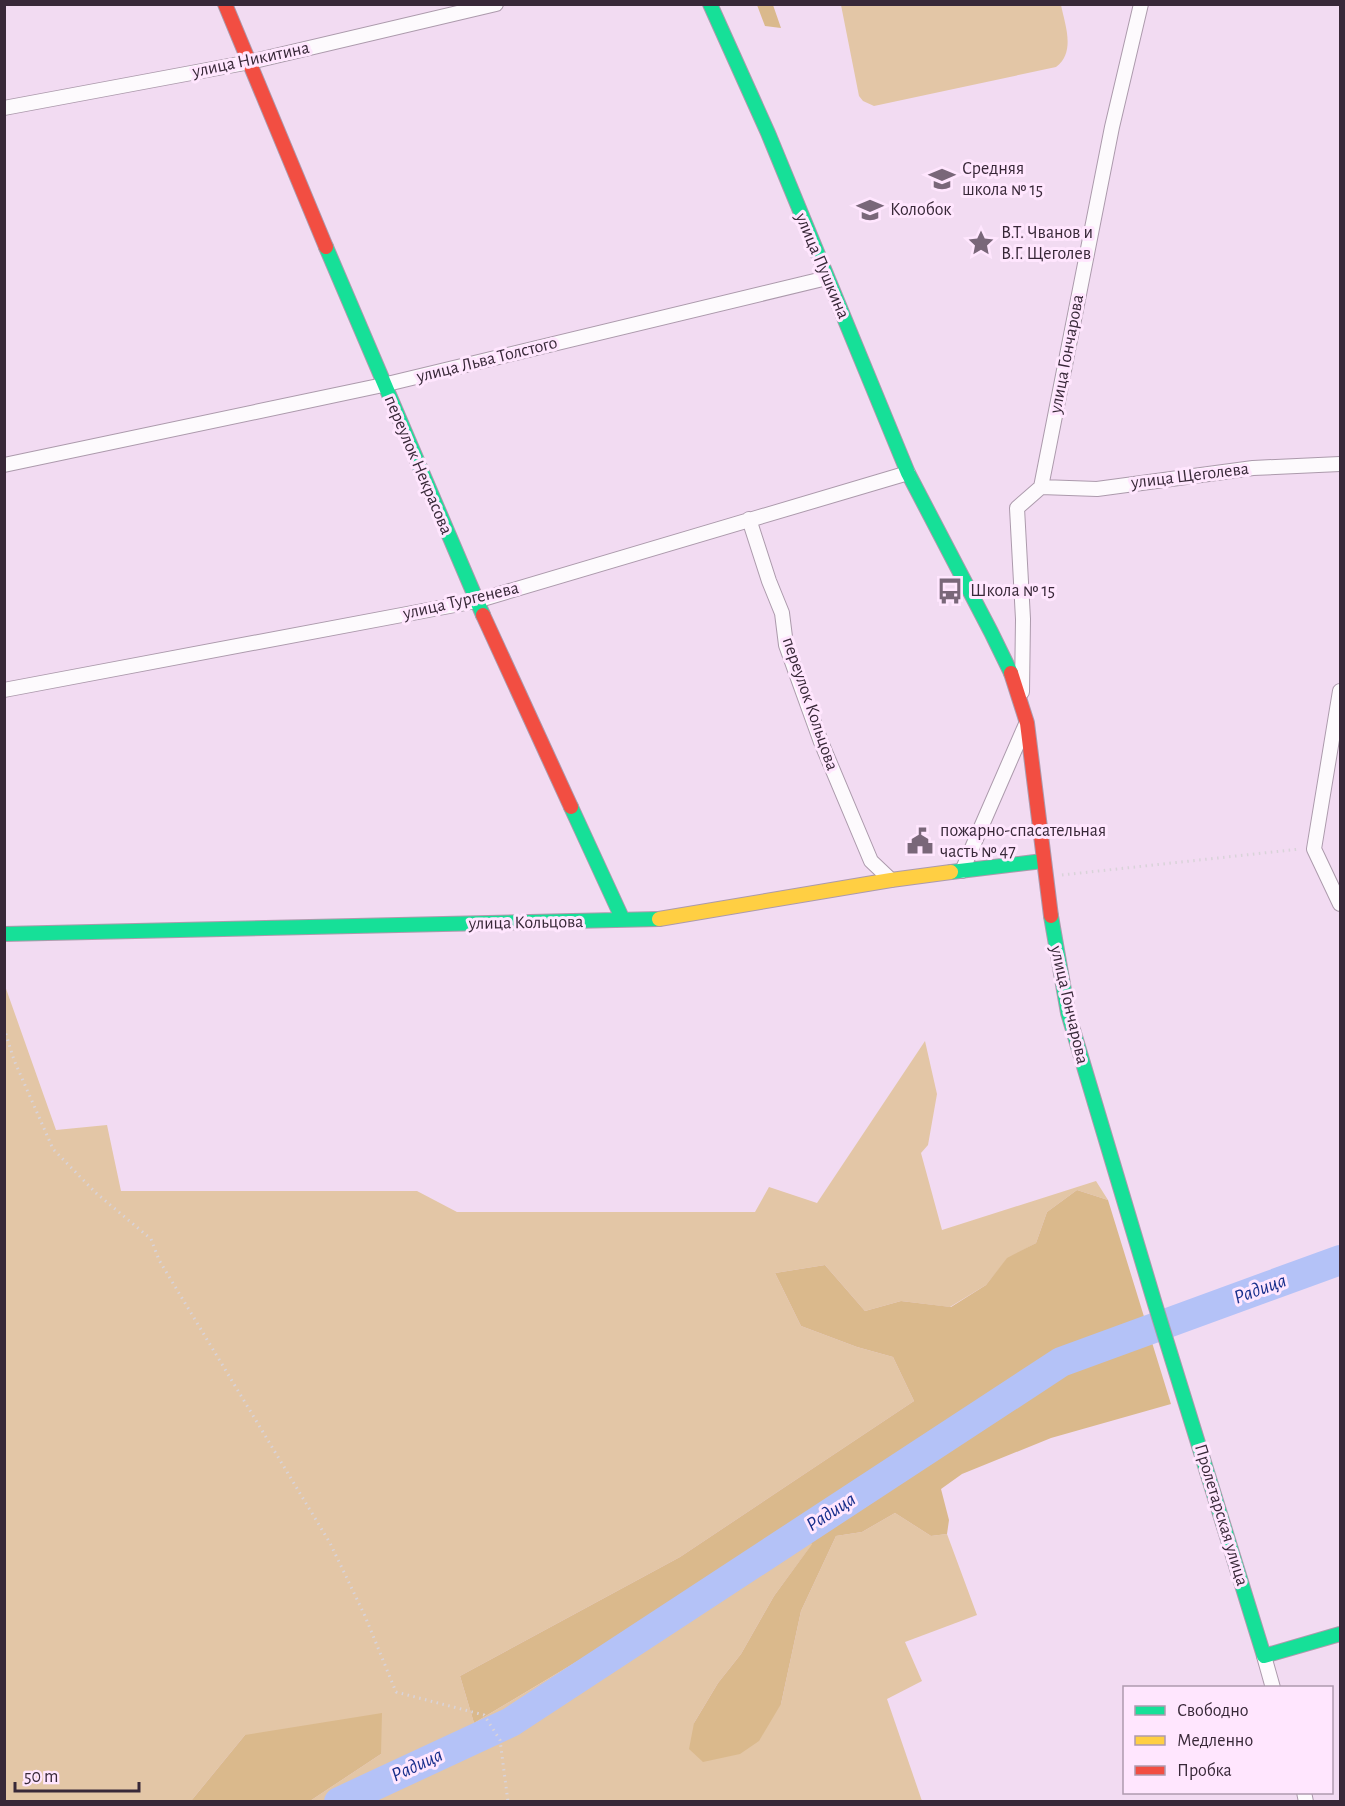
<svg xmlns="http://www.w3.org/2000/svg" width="1345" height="1806" font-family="'Alegreya Sans',sans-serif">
<rect width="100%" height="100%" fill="#f2dbf2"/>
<path fill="#e3c6a6" d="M 841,5 L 1061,5 C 1065,25 1076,52 1056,67 L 874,106 L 863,101 L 859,96 Z
M 4,983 L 56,1130 L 107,1125 L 121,1191 L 417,1191 L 457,1212 L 755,1212 L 769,1187 L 817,1203 L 925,1041 L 937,1094 L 928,1145 L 921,1153 L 942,1230 L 1096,1181 L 1108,1200 L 1077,1190 L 1047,1212 L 1036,1243 L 1007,1259 L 986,1285 L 950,1307 L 901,1301 L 865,1311 L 825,1265 L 775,1273 L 801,1326 L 857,1347 L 893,1357 L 914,1401 L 680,1557 L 460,1676 L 474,1723 L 774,1544 L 806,1535 L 813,1543 L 774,1596 L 741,1654 L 718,1683 L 694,1723 L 781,1704 L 801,1611 L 836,1536 L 862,1532 L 895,1513 L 931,1536 L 947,1534 L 977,1615 L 905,1642 L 922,1681 L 887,1699 L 922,1801 L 310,1801 L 381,1754 L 245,1735 L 191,1801 L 5,1801 Z"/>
<path fill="#dab98c" d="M 757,5 L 773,5 L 781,28 L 765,26 Z
M 1077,1190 L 1108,1200 L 1171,1404 L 1051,1438 L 962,1474 L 941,1489 L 949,1520 L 947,1534 L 931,1536 L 895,1513 L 862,1532 L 836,1536 L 801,1611 L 781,1704 L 759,1741 L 740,1754 L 703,1762 L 689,1749 L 694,1723 L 718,1683 L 741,1654 L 774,1596 L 812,1544 L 805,1535 L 773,1544 L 474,1723 L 460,1676 L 680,1557 L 914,1401 L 893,1357 L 857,1347 L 801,1326 L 775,1273 L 825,1265 L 865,1311 L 901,1301 L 951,1307 L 986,1285 L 1007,1258 L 1036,1243 L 1047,1212 Z
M 382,1713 L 381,1754 L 310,1801 L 191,1801 L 245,1735 Z"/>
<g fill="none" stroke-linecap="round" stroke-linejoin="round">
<path stroke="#b4c2f7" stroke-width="30" d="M 339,1802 L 511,1722 L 1061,1362 L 1340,1260"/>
<g stroke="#ac9aac" stroke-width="16">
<path id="street" d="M 4,108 L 250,62 L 496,4
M 4,465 L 383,385 L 827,278
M 1041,487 L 1097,489 L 1253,468 L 1340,464
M 749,519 L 769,581 L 782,613 L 786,645 L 821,742 L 871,861 L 891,880
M 4,690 L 476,601 L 908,473
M 1340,691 L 1314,849 L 1340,904
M 1022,692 L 1023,619 L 1017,508 L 1041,487 L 1112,127 L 1141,4
M 962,871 L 1026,724
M 1264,1656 L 1273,1688
M 1304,1792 L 1306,1802"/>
</g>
<g stroke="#ac9aac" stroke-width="16">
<path id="fast" d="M 710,4 L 768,133 L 908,473 L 991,632 L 1011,673
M 326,247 L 483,615
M 571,807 L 623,920
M 951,872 L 1043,861
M 1051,916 L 1068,1013 L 1155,1304 L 1264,1656 L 1340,1634
M 4,934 L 659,919"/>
</g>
<g stroke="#ac9aac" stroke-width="16">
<path id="slow" d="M 659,919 L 891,880 L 951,872"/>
</g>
<g stroke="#ac9aac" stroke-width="16">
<path id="jam" d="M 225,4 L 326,247
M 483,615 L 571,807
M 1011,673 L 1027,723 L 1051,916"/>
</g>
<path stroke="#d9d3d9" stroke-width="3" stroke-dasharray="1.5 4.5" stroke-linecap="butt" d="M 1062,875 L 1300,849
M 4,1028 L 14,1060 L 53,1149 L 96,1193 L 151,1239 L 159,1260 L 330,1543 L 365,1616 L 396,1692 L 484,1715 L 500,1740 L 508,1802"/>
<use href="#street" stroke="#fdfafd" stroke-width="14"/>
<use href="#fast" stroke="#16e098" stroke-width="14"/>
<use href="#slow" stroke="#ffcf43" stroke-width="14"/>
<use href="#jam" stroke="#f24e42" stroke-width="14"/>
</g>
<defs>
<g id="school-bare" transform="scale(2.07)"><path d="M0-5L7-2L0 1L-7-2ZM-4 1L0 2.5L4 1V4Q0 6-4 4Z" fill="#796779" stroke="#ffe6fe" stroke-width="2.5" paint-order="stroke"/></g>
<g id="sight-bare" transform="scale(2.07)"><path d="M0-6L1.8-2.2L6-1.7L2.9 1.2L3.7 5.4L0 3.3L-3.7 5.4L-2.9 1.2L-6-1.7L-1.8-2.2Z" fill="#796779" stroke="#ffe6fe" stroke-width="2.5" paint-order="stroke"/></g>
<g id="bus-bare" transform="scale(2.07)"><path d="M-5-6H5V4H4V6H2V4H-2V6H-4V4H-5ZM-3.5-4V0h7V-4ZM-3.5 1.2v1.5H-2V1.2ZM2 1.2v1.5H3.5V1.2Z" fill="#796779" stroke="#ffe6fe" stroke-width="2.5" paint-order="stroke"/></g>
<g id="civic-bare" transform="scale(2.07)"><path d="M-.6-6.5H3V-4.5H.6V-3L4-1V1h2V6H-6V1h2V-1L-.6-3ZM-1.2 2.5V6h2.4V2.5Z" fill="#796779" stroke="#ffe6fe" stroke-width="2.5" paint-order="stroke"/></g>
</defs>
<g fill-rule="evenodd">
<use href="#school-bare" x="942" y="179"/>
<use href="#school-bare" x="870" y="210"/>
<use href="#sight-bare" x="981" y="243"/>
<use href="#bus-bare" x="950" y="591"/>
<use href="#civic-bare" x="920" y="841"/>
</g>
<g text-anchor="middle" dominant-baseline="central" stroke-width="6" stroke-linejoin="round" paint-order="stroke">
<g font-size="18" fill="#382838" stroke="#ffe6fe">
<text transform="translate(251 60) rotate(-12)">улица Никитина</text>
<text transform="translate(822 266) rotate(67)">улица Пушкина</text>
<text transform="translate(1067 354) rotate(-79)">улица Гончарова</text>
<text transform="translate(487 360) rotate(-14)">улица Льва Толстого</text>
<text transform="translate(418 465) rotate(67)">переулок Некрасова</text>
<text transform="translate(1190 476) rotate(-7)">улица Щеголева</text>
<text transform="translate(461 601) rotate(-13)">улица Тургенева</text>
<text transform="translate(810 704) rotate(71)">переулок Кольцова</text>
<text transform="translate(526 923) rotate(-1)">улица Кольцова</text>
<text transform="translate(1069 1005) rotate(77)">улица Гончарова</text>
<text transform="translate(1221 1515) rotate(73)">Пролетарская улица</text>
</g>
<g font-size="18" fill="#382838" stroke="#ffe6fe" text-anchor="start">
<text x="962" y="169">Средняя<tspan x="962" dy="21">школа № 15</tspan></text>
<text x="890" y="210">Колобок</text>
<text x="1001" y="233">В.Т. Чванов и<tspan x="1001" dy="21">В.Г. Щеголев</tspan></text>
<text x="970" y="591">Школа № 15</text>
<text x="940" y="831">пожарно-спасательная<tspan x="940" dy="21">часть № 47</tspan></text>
</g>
<g font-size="20" font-style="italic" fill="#162e8b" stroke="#ffe6fe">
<text transform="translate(1260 1289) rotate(-20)">Радица</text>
<text transform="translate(831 1512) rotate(-33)">Радица</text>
<text transform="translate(417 1765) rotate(-25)">Радица</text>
</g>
</g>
<rect width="1345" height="1806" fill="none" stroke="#382838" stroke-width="12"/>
<rect x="1123" y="1686" width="210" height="108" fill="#ffe6fe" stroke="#af9aaf" stroke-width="1.5"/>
<rect x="1135" y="1706" width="30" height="9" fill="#16e098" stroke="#af9aaf" stroke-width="1.5"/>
<text x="1177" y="1716" font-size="18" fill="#382838">Свободно</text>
<rect x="1135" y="1736" width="30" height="9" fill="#ffcf43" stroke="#af9aaf" stroke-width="1.5"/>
<text x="1177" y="1746" font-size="18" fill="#382838">Медленно</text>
<rect x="1135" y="1766" width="30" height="9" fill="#f24e42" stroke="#af9aaf" stroke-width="1.5"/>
<text x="1177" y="1776" font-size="18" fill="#382838">Пробка</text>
<path d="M15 1782v9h124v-9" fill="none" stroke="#382838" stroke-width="3"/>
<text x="24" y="1782" font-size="18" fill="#382838" stroke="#ffe6fe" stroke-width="4.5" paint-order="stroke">50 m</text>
</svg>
